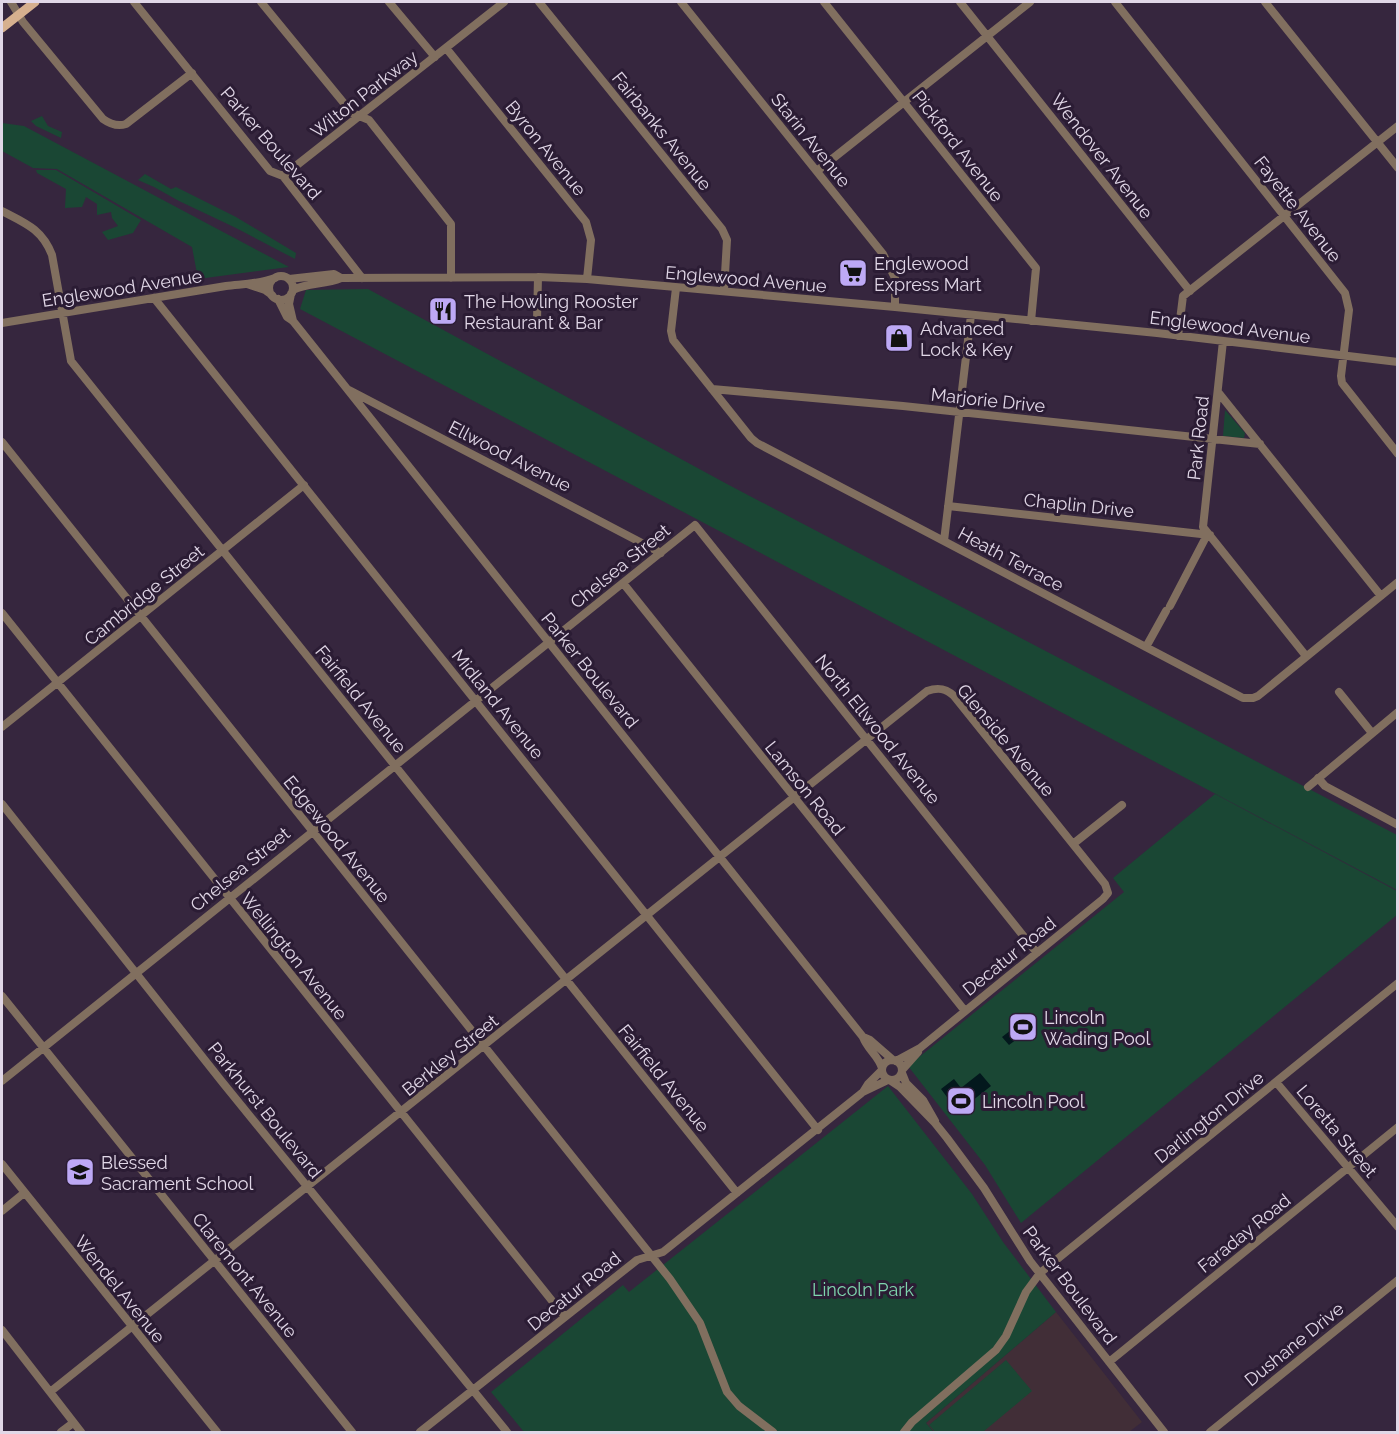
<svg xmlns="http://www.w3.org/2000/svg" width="1399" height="1434" font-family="Raleway,sans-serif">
<rect width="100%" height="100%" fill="#36263e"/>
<path fill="#412e37" d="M 1056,1312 L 1142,1422 L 1129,1432 L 934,1432 L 926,1423 Z"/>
<path fill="#1a4734" d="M 42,116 L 48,126 L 62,132 L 61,138 L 36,126 L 31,121 Z
M 2,123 L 24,126 L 289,267 L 198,279 L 192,247 L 57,169 L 33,168 L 2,151 Z
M 36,170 L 56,170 L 141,220 L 133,233 L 108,240 L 102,232 L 118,226 L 112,218 L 111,212 L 97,215 L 97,204 L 86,197 L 82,207 L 65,208 L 66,189 L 37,173 Z
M 145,174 L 171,189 L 176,187 L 236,217 L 296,253 L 295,259 L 236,228 L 179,201 L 154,187 L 138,180 Z
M 368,289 L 727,484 L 1397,835 L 1397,890 L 300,309 L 306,290 Z
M 1225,410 L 1245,433 L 1244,438 L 1223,436 Z
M 1215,794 L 1397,891 L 1397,915 L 1021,1223 L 985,1165 L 908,1066 L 1124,892 L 1113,878 Z
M 888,1086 L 972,1194 L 1003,1242 L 1056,1312 L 926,1423 L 934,1432 L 524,1432 L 491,1392 L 623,1285 L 629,1292 Z
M 1006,1360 L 1032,1391 L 983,1432 L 935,1432 L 929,1425 Z"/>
<path fill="#03181d" d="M 1028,1014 L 1037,1024 L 1026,1036 L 1017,1039 L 1009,1045 L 1002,1037 L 1011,1030 L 1014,1023 Z
M 980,1073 L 991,1086 L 958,1112 L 941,1089 L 954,1079 L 961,1088 Z"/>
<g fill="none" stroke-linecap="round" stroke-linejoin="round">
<path stroke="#816f5f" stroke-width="8" d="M 11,2 L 23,22 L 103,119 C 110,124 117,127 126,124 L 192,73
M 134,2 L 270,171 L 283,176 L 362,278
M 261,2 L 352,113 L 369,120 L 451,224 L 451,278
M 389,2 L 435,57
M 539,2 L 722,229 L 727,240 L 724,291
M 681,2 L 883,254 L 895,278 L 895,307
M 824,2 L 1036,268 L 1031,321
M 960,2 L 1190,291
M 1115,2 L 1345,293 L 1349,310 L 1341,376 L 1342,383 L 1398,454
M 1265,2 L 1398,168
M 446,48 L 586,222 L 591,240 L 587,279
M 817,171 L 1030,2
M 283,176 L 504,2
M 2,211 C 25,223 42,229 52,255 L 71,361 L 737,1193
M269 288a12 12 0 1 1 24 0a12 12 0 1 1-24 0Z
M 289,279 L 334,274 L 341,278 L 538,277 L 587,279 L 895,307 L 1157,333 L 1398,362
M 247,284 L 265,290 L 272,295
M 676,288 L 671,331 L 673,340 L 751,438 L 757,443 L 1243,698 L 1253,698 L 1258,696 L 1398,582
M 293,290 C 308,282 325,285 341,278
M 291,294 L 289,304 L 293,321
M 154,298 L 818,1130
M 278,299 L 287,317 L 293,321 L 863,1037 C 867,1049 878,1055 882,1068
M 537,321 L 538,277
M 2,323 L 226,286 C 242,284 260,284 275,278
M 1178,336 L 1183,296 L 1398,126
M 1223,341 L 1203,527 L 1306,656
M 712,389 L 903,406 L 1260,444
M 349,390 L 661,553
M 1218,392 L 1381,596
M 2,442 L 670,1279 L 700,1323 L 727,1392 L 739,1406 L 773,1432
M 948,506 L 1210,535
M 944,541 L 971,315
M 623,583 L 965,1011
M 1170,606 L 1207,535
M 2,613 L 565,1317
M 1146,647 L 1166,611
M 1339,692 L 1372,733
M 2,727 L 304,485
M 1318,778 L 1325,786 L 1398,825
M 1308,787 L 1398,712
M 2,804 L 223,1083 L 507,1432
M 1073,844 L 1122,805
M 2,996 L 352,1432
M 863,1037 L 870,1040 L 893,1060
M882 1070a10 10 0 1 1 20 0a10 10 0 1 1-20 0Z
M 902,1070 L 918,1052
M 902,1073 L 906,1083 L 923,1100 L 935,1121
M 2,1081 L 695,525 L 1037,953
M 891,1081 L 900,1087 L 935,1123 L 947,1138 L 984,1188 L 1030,1261 L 1164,1432
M 1276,1082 L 1398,1227
M 863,1092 L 868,1084 L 881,1071
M 2,1164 L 217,1432
M 2,1211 L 24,1193
M 2,1330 L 81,1432
M 1109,1362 L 1398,1127
M 50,1392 L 927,691 C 938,687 946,688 954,696 L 1105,884 L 1108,893 L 1103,899 L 920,1048 L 896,1061
M 61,1432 L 73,1423
M 420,1432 L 637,1260 L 663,1252 L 863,1092 L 888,1080
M 904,1432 L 912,1422 L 996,1350 L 1006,1336 L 1026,1292 L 1040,1273 L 1398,983
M 1210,1432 L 1398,1280"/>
<path stroke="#d6b08f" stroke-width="9" d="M 2,28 L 35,2"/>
</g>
<defs>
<g id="supermarket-square" transform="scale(1.5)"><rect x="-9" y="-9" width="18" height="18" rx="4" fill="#bda9f5" stroke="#2b1c34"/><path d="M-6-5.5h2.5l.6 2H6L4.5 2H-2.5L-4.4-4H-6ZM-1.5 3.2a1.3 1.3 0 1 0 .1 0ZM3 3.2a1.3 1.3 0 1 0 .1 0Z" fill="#111"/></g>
<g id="restaurant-square" transform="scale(1.5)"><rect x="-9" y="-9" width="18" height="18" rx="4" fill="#bda9f5" stroke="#2b1c34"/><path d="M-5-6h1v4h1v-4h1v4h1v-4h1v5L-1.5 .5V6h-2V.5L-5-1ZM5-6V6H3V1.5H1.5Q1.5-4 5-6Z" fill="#111"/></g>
<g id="shop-square" transform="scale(1.5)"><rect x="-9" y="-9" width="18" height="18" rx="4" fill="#bda9f5" stroke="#2b1c34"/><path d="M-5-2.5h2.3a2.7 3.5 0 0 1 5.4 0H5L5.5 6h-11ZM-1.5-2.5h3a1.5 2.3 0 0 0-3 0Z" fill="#111"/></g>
<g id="stadium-square" transform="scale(1.5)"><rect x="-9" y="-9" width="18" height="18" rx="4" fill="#bda9f5" stroke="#2b1c34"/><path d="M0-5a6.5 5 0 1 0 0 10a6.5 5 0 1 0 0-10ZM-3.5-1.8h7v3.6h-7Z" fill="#111"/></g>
<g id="school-square" transform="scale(1.5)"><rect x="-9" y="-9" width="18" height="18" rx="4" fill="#bda9f5" stroke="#2b1c34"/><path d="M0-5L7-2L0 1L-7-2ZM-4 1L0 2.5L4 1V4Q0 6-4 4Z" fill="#111"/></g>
</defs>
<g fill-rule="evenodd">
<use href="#supermarket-square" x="853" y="273"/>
<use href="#restaurant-square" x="443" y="311"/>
<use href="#shop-square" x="899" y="338"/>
<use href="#stadium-square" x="1023" y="1027"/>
<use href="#stadium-square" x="961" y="1101"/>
<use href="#school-square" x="80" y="1172"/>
</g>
<g text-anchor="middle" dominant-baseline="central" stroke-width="6" stroke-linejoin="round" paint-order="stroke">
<g font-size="18" fill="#e1d7e7" stroke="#2b1c34">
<text transform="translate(364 94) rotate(-38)">Wilton Parkway</text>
<text transform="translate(662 131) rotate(51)">Fairbanks Avenue</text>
<text transform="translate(811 140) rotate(51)">Starin Avenue</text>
<text transform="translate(271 143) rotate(49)">Parker Boulevard</text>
<text transform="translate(958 146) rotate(52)">Pickford Avenue</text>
<text transform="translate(546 148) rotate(51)">Byron Avenue</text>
<text transform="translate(1102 156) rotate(52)">Wendover Avenue</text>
<text transform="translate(1298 209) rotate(52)">Fayette Avenue</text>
<text transform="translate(746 279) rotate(5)">Englewood Avenue</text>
<text transform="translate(122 288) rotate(-9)">Englewood Avenue</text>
<text transform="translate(1230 327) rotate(7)">Englewood Avenue</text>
<text transform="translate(988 400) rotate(6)">Marjorie Drive</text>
<text transform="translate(1198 438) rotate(-84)">Park Road</text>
<text transform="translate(510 456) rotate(27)">Ellwood Avenue</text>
<text transform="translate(1079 505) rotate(6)">Chaplin Drive</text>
<text transform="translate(1011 559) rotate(28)">Heath Terrace</text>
<text transform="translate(620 566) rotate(-39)">Chelsea Street</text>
<text transform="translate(144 595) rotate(-39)">Cambridge Street</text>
<text transform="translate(590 670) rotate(51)">Parker Boulevard</text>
<text transform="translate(361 699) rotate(51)">Fairfield Avenue</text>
<text transform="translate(498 704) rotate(51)">Midland Avenue</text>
<text transform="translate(878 729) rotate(51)">North Ellwood Avenue</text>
<text transform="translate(1006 740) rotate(50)">Glenside Avenue</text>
<text transform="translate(805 788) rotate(51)">Lamson Road</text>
<text transform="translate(337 839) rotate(51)">Edgewood Avenue</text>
<text transform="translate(240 869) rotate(-39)">Chelsea Street</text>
<text transform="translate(294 956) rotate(51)">Wellington Avenue</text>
<text transform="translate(1009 956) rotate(-39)">Decatur Road</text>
<text transform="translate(450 1055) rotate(-39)">Berkley Street</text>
<text transform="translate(664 1078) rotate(51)">Fairfield Avenue</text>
<text transform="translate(265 1110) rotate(51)">Parkhurst Boulevard</text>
<text transform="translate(1209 1117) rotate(-39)">Darlington Drive</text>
<text transform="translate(1337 1131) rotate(50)">Loretta Street</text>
<text transform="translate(1244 1233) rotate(-39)">Faraday Road</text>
<text transform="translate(245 1275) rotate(51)">Claremont Avenue</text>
<text transform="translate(1070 1285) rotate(53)">Parker Boulevard</text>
<text transform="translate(120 1289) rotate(51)">Wendel Avenue</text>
<text transform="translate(574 1291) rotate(-39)">Decatur Road</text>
<text transform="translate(1294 1344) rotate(-39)">Dushane Drive</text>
</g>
<g font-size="18" fill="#e1d7e7" stroke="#2b1c34" text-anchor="start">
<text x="874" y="263">Englewood<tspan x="874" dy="21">Express Mart</tspan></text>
<text x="464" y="301">The Howling Rooster<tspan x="464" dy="21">Restaurant &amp; Bar</tspan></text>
<text x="920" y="328">Advanced<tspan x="920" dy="21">Lock &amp; Key</tspan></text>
<text x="1044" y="1017">Lincoln<tspan x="1044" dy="21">Wading Pool</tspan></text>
<text x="982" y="1101">Lincoln Pool</text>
<text x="101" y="1162">Blessed<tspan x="101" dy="21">Sacrament School</tspan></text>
</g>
<g font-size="18" fill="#7ed5ad" stroke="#2b1c34">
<text x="863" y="1289">Lincoln Park</text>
</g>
</g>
<rect width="1399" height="1434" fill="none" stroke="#e1d7e7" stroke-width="6"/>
</svg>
